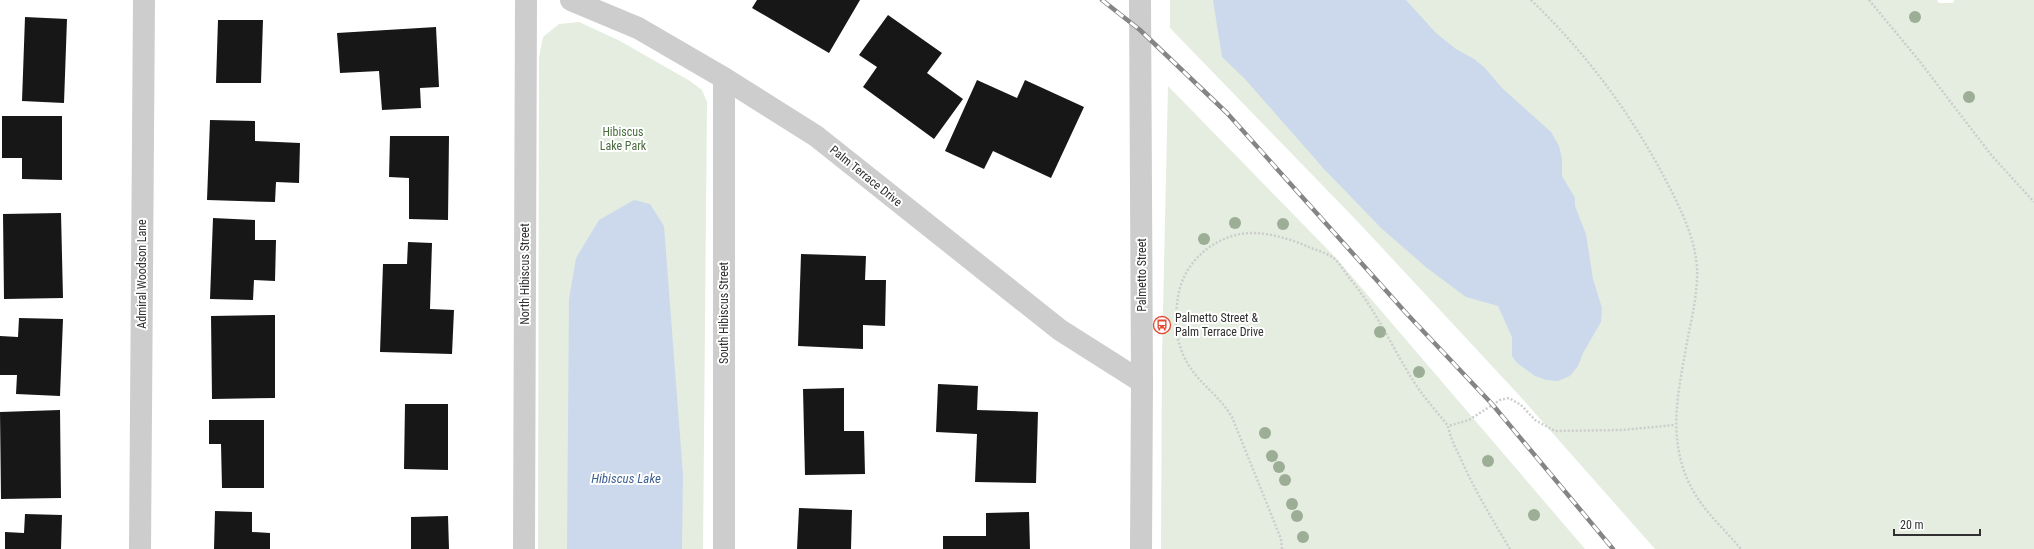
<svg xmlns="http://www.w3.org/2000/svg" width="2034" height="549" font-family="'Roboto Condensed',sans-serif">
<rect width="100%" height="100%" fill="#fff"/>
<path fill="#e4eddf" d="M 1170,0 L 1937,0 L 1939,3 L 1953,3 L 1954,0 L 2034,0 L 2034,549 L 1655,549 L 1518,394 L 1359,223 L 1170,28 Z
M 579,22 L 620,41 L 690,81 L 702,90 L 707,102 L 703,549 L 538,549 L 539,58 L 543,37 L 559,24 Z
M 1168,86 L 1336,258 L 1585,549 L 1161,549 L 1162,357 Z"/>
<path fill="#ccd9ec" d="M 1213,0 L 1406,0 L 1436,33 L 1456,49 L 1474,59 L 1485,68 L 1502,88 L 1551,132 L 1559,146 L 1562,159 L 1562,176 L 1575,198 L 1575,206 L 1586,234 L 1593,279 L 1602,308 L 1601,322 L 1583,353 L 1578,366 L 1570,376 L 1558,381 L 1546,380 L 1535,376 L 1517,363 L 1512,356 L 1512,337 L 1498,306 L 1466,297 L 1427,268 L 1381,228 L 1324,169 L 1244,78 L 1222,57 Z
M 634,200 L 650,204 L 664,226 L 683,475 L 682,549 L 567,549 L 569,299 L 576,258 L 599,220 Z"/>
<path fill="#171717" d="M 757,0 L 860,0 L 829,53 L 752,8 Z
M 888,15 L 942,53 L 927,73 L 963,99 L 934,139 L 863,87 L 877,67 L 859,55 Z
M 25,17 L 67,19 L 64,103 L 22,101 Z
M 218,20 L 263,20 L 261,83 L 216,83 Z
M 436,27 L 439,87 L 420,88 L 421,108 L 382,110 L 379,71 L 340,73 L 337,33 Z
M 977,80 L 1017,98 L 1025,80 L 1084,107 L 1051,178 L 993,151 L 984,169 L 945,151 Z
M 2,116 L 62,116 L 62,180 L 22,179 L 22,158 L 2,158 Z
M 210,120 L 255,121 L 255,141 L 300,143 L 299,183 L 276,182 L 275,202 L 207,200 Z
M 390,136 L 449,136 L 448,220 L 409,219 L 409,178 L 389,177 Z
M 61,213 L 63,298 L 4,299 L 3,214 Z
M 213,218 L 255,220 L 255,240 L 276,240 L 275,281 L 254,280 L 253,300 L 210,299 Z
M 408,242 L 432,243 L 430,309 L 454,310 L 452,354 L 380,352 L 383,264 L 407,264 Z
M 801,254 L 866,256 L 865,280 L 886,280 L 885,326 L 863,325 L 863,349 L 798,346 Z
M 275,315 L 275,398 L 212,399 L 211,316 Z
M 19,318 L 63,319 L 60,396 L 16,394 L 17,375 L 0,375 L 0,336 L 18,337 Z
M 938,384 L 978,386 L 977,410 L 1038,412 L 1036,483 L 975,482 L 977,434 L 936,432 Z
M 844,388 L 844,431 L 864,431 L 865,474 L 805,475 L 803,389 Z
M 405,404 L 448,404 L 448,470 L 404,469 Z
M 60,410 L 61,498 L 1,499 L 0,412 Z
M 209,420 L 264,420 L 264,488 L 222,488 L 221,444 L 209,444 Z
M 799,508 L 852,510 L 851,549 L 797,549 Z
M 215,511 L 252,512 L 252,532 L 270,533 L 270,549 L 214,549 Z
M 1029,512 L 1030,549 L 943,549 L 943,536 L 986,536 L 986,513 Z
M 25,514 L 62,515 L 61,549 L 5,549 L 5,532 L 24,533 Z
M 448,516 L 449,549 L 411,549 L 411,517 Z"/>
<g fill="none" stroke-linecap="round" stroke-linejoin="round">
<path stroke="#cdcdcd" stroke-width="2.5" stroke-dasharray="2 2" stroke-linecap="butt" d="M 1531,0 C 1584,51 1626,107 1661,171 C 1677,202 1694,232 1697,267 C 1698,292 1692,317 1687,342 C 1678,394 1665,444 1695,494 C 1707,514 1726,531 1741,549
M 1869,0 L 1917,58 L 1992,156 L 2034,202
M 1282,549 L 1281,539 L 1271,514 L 1232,417 C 1213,386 1188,380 1178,339 C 1174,326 1176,311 1178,297 C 1183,262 1215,234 1251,233 C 1271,233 1289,239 1307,246 C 1314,250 1325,252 1332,257 C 1339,261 1345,273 1351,280 C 1378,313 1394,352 1418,388 C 1427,401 1438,413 1448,426
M 1510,549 C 1492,519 1474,489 1460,457 C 1455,447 1450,437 1448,426 L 1469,420 L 1500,400 L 1509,398 L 1521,405 L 1535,420 L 1555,431 L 1622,430 L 1675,425"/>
<path stroke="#cdcdcd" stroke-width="22" d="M 571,0 L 638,28 L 724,78 L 816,136 L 1060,330 L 1142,382
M 140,549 L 144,0
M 524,549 L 526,0
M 724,549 L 724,78"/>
<path stroke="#cdcdcd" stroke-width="22" d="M 1140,0 L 1142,382 L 1141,549"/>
<g stroke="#858585" stroke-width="4.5">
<path id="rail" d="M 1102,0 L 1140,30 L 1227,113 L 1407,314 L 1492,404 L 1613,549"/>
</g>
<use href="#rail" stroke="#fff" stroke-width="3" stroke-dasharray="9" stroke-linecap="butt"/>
</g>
<g fill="#9cae95">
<circle cx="1915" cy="17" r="6"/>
<circle cx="1969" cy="97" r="6"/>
<circle cx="1235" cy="223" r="6"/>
<circle cx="1283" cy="224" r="6"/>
<circle cx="1204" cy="239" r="6"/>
<circle cx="1380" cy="332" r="6"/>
<circle cx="1419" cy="372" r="6"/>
<circle cx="1265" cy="433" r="6"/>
<circle cx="1272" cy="456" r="6"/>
<circle cx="1488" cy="461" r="6"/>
<circle cx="1279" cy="467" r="6"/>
<circle cx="1285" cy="480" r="6"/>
<circle cx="1292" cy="504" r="6"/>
<circle cx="1534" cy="515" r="6"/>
<circle cx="1297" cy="516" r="6"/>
<circle cx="1303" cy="537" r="6"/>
</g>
<defs>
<g id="bus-ring" transform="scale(0.9)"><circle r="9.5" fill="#fff" stroke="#e34b37" stroke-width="1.5"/><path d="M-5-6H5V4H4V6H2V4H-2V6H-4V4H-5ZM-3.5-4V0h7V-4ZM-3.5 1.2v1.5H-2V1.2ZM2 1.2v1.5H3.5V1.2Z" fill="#e34b37"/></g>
</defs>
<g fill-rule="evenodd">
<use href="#bus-ring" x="1162" y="325"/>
</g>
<g text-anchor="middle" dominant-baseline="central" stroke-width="4" stroke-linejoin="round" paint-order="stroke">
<g font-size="12" fill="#4b6c3e" stroke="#fff">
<text x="623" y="132">Hibiscus<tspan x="623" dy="14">Lake Park</tspan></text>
</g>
<g font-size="12" fill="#303030" stroke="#fff">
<text transform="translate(866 176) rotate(39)">Palm Terrace Drive</text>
<text transform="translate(142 274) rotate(-90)">Admiral Woodson Lane</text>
<text transform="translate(525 274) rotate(-90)">North Hibiscus Street</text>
<text transform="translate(1142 275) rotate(-90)">Palmetto Street</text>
<text transform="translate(724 313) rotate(-90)">South Hibiscus Street</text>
</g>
<g font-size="12" fill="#303030" stroke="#fff" text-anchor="start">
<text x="1175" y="318">Palmetto Street &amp;<tspan x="1175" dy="14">Palm Terrace Drive</tspan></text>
</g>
<g font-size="13" font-style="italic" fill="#3f6292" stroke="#fff">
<text x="626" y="478">Hibiscus Lake</text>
</g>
</g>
<path d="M1894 529v6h86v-6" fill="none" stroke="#303030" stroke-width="2"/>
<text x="1900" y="529" font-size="12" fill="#303030" stroke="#ffffff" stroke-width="3" paint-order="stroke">20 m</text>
</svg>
